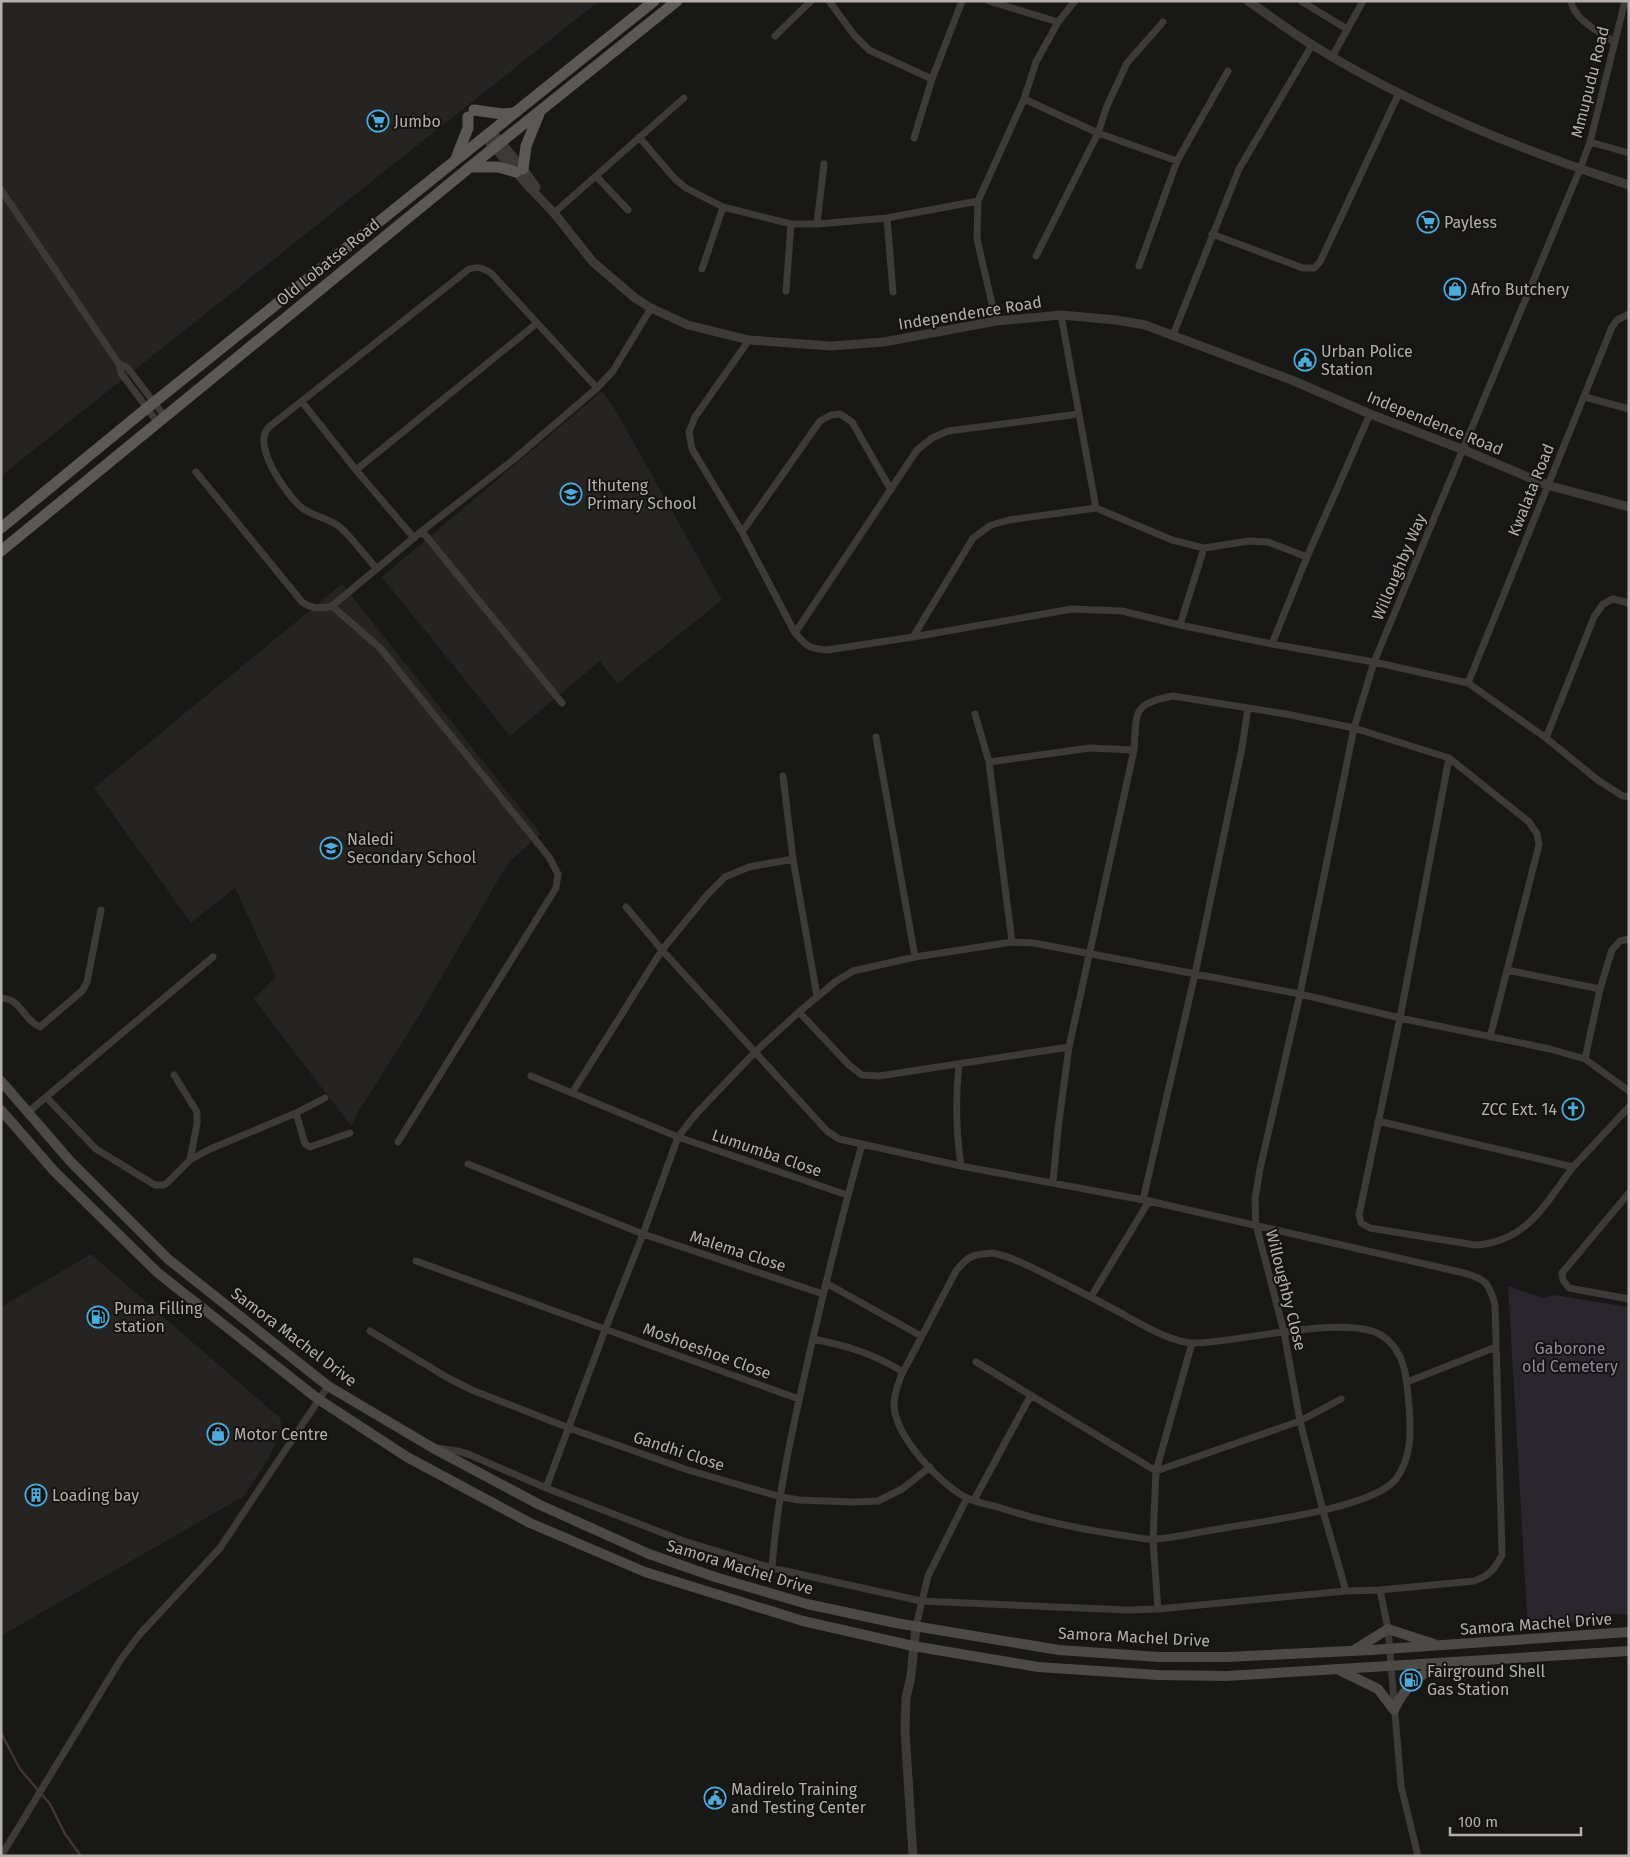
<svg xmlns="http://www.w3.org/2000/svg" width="1630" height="1857" font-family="'Fira Sans',sans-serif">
<rect width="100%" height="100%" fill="#181817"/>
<path fill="#252423" d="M 1,1 L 599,1 L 1,476 Z
M 602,391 L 616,411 L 722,600 L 617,684 L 600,661 L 510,736 L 382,577 Z
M 342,584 L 541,834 L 510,861 L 498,880 L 422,1011 L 358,1112 L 351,1126 L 254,999 L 276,977 L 235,888 L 191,923 L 94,788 Z
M 91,1254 L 280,1418 L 282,1427 L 270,1456 L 244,1496 L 1,1636 L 1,1307 Z"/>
<path fill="#2b252d" d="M 1508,1286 L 1543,1298 L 1554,1295 L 1629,1307 L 1629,1615 L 1612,1614 L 1528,1631 Z"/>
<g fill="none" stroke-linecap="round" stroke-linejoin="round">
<path stroke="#413633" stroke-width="2.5" d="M 1,1733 L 20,1769 L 50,1804 L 65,1834 L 81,1856"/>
<path stroke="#3d3a38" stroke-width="7" d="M 829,1 L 854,35 L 869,50 L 932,79
M 989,1 L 1058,22
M 1301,1 L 1347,29
M 1571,1 C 1574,20 1600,32 1614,42
M 775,36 L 811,1
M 1332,57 L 1363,1
M 1024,99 L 1098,133 L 1177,161
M 639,137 L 675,179 L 686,188 L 723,207 L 791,224 L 817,224 L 887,218 L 978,201
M 914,138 L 932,79 L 962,1
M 1590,142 L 1629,153
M 596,176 L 628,210
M 1,190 L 119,364 L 121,373 L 158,423
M 554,213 L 684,98
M 887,218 L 893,292
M 817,224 L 824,164
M 1212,234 L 1303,268 L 1314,268 L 1320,262 L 1399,93
M 1036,256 L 1098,133 L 1107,106 L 1127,63 L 1163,22
M 1139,266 L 1177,161 L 1228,71
M 702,269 L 723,207
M 786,291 L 791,224
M 1061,315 L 1096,508
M 996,321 L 977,239 L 978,201 L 1024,99 L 1036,62 L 1058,22 L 1075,1
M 1173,335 L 1239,169 L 1312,45
M 749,340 L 695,417 L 689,432 L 692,449 L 742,532 L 795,633 C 806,646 810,649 827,650 L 913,637 L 1072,609 L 1122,611 L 1180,625 L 1272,644 L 1374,662 L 1468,683 L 1546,738 L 1599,781 L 1623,796 L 1629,797
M 119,364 L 127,367 L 165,417
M 1585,397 L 1629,409
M 302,402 L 356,470 L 414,538
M 356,470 L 536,324
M 196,472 L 302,602 C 311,609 321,609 332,606 L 422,531 L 513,460 L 597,388 L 613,371 L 651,308
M 422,531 L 562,703
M 742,532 L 820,421 L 831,415 L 840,414 L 852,422 L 891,490
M 377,569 C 365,556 354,540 341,528 C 330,518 313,517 301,507 C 286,494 251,445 269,427 L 469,269 C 479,266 482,268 491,273 L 597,388
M 332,606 L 380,648 L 549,857 L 558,874 L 556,888 L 398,1142
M 1180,625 L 1204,548
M 795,633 L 917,450 L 932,438 L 948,431 L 1079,414
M 913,637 L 973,538 L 991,525 L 1009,520 L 1096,508 L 1172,540 L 1204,548 L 1249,541 L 1268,542 L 1307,557
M 1272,644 L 1307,557 L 1370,414
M 1468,683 L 1612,327 L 1617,320 L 1629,314
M 975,714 L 989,762 L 1012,942
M 876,737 L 915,957
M 1546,738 L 1594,617 L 1603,604 L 1613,599 L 1629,603
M 1449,758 L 1400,1018 L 1359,1215 L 1361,1223 L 1370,1228 L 1475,1245 C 1527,1242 1545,1204 1573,1167
M 989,762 L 1090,748 L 1134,750
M 783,776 L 793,859 L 817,996
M 1507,970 L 1600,989
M 1,998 C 22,999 23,1020 40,1027 L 82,991 L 87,982 L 101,910
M 799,1012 L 849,1065 L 862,1075 L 879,1076 L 1069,1047
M 1585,1059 L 1600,989 L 1612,950 L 1620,941 L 1629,939
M 959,1065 C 955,1100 956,1131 961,1166
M 174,1075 L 197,1112 L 197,1124 L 190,1160
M 531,1076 L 678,1137 L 847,1195
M 572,1093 L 662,950 L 707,895 L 725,877 L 749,867 L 793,859
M 46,1097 L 96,1149 L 155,1185 L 164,1185 L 168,1182 L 190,1160 L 208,1150 L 296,1113
M 325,1098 L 296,1113 L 305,1144 L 310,1147 L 350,1133
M 27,1113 L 213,957
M 1378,1121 L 1573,1167 L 1629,1107
M 468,1164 L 643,1234 L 823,1294
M 1053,1182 L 1058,1129 L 1069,1047 L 1134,750 C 1137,712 1131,704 1173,696 L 1286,714 L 1354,728 L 1449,758 L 1529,822 L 1537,834 L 1539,845 L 1490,1037
M 1629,1193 L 1562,1273 L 1563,1280 L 1569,1288 L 1629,1299
M 1143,1200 L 1195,974 L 1242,748 L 1248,708
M 993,1253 C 1012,1257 1029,1266 1047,1275 C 1071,1287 1095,1299 1119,1312 C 1139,1323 1172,1343 1194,1343 C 1238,1343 1351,1312 1384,1337 C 1406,1353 1407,1381 1409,1406 C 1411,1431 1412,1457 1396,1479 C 1372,1509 1257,1522 1218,1529 C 1198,1532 1176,1538 1155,1539 C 1144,1540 1131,1536 1120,1535 C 1080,1529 1040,1521 1001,1508 C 990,1505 978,1503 967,1498 C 940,1485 894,1435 894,1404 C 894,1394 898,1385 901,1376 L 956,1271 C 968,1256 973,1254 993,1253 Z
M 416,1261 L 799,1399
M 826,1283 L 921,1336
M 1091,1297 L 1149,1201
M 370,1331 L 448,1378 L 472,1390 L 569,1428 L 685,1469 L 781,1497 L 799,1500 L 853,1502 L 878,1501 L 902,1489 L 930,1467
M 813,1339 C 848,1346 872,1353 903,1372
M 976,1362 L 1156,1471 L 1300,1421 L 1341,1399
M 1407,1382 L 1496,1347
M 437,1448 L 457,1451 L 468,1454 L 546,1488 L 681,1540 L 772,1568 L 921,1601 L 1127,1610 L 1158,1609 L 1346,1591 L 1380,1590 L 1474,1581 C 1489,1576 1494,1570 1502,1555 L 1495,1305 C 1489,1283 1486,1279 1464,1273 L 1149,1201 L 961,1166 L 839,1139 L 827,1131 L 662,950 L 626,907
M 546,1488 L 605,1330 L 643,1234 L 678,1137 L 696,1114 L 755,1052 L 799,1012 L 835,982 L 853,971 L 915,957 L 1012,942 L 1034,943 L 1300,994 L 1400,1018 L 1550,1049 L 1585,1059 L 1629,1091
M 974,1500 L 1031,1395
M 772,1568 C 777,1495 794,1422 810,1351 C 826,1282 842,1213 862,1145
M 1380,1590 L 1388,1629 L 1401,1786 L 1418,1856
M 1346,1591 L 1323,1511 L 1300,1421 L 1284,1332 L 1256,1225 L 1255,1199 L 1260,1169 L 1300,994 L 1354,728 L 1374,662 L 1580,169 L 1590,142 L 1625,1
M 1158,1609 L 1153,1540 L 1156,1471 L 1192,1343
M 916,1626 L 928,1576 L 967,1498
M 1,1856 L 121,1659 L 140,1634 L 220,1548 L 328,1386"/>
<path stroke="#3d3a38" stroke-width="9" d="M 1248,1 C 1270,16 1291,32 1314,46 C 1411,106 1520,150 1629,185
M 492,132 L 523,169 L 536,187
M 485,137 L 531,189 L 554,213 L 593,262 L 635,298 L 651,308 L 688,325 L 749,340 L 831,346 L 884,342 L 996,321 L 1061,315 L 1116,320 L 1145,325 L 1294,381 L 1370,414 L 1464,450 L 1547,485 L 1629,507
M 913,1856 L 905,1732 L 906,1698 L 911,1676 L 916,1626"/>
<path stroke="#4c4946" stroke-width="10" d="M 1,1081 L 70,1161 L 168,1259 L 328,1386 L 433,1448 L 538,1504 L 649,1554 L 715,1577 L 807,1604 L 896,1623 L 1059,1650 L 1159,1657 L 1226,1657 L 1371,1650 L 1629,1632
M 1,1110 L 54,1171 L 158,1273 L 318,1399 L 407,1457 L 530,1523 L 645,1572 L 803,1621 L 913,1646 L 1038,1667 L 1158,1675 L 1226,1676 L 1629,1651
M 1354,1650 L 1388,1629 L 1434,1644
M 1341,1671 L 1378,1689 L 1394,1710 C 1405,1686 1417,1678 1438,1664"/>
<path stroke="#5b5855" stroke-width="11" d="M 474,110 L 502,114 L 515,113
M 455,161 L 468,128 L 468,117
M 471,167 L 498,167 L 516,172
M 523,169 L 526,146 L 539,114
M 1,528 L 147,408 L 654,1
M 1,551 L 470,167 L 677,1"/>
</g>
<defs>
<g id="supermarket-ring" transform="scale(1.125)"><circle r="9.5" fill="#131312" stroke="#4cacdb" stroke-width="1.5"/><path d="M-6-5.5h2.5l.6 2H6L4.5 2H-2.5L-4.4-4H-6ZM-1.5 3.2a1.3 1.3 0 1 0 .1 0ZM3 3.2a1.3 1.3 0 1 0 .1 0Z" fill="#4cacdb"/></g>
<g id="shop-ring" transform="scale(1.125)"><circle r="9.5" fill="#131312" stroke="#4cacdb" stroke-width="1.5"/><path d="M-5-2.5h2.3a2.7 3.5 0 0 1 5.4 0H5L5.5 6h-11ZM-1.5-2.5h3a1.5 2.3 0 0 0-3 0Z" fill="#4cacdb"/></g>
<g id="civic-ring" transform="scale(1.125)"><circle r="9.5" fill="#131312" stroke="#4cacdb" stroke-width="1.5"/><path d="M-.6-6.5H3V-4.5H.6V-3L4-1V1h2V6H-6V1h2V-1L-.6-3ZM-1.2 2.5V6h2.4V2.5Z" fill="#4cacdb"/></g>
<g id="school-ring" transform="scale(1.125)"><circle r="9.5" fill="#131312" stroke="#4cacdb" stroke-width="1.5"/><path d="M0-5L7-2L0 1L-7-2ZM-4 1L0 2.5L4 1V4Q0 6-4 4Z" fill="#4cacdb"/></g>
<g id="church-ring" transform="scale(1.125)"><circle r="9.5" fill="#131312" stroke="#4cacdb" stroke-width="1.5"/><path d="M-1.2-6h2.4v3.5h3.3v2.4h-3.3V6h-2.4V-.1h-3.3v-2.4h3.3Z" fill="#4cacdb"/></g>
<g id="fuel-ring" transform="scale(1.125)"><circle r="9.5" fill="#131312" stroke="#4cacdb" stroke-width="1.5"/><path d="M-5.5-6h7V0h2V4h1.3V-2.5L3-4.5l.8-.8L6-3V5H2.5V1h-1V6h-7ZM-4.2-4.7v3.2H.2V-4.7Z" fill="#4cacdb"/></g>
<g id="building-ring" transform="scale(1.125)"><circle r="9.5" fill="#131312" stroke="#4cacdb" stroke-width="1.5"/><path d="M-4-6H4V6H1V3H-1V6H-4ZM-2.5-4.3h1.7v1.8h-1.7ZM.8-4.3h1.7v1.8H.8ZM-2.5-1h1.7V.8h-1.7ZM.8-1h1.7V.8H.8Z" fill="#4cacdb"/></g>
</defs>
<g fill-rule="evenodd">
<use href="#supermarket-ring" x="378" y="121"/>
<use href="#supermarket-ring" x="1428" y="222"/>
<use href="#shop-ring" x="1455" y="289"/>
<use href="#civic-ring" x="1305" y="360"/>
<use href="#school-ring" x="571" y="494"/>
<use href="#school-ring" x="331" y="848"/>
<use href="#church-ring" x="1573" y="1109"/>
<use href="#fuel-ring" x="98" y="1317"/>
<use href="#shop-ring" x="218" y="1434"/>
<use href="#building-ring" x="36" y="1495"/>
<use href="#fuel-ring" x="1411" y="1680"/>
<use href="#civic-ring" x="715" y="1798"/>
</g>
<g text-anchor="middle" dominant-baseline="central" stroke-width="4" stroke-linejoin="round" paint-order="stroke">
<g font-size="16" fill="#b6afaa" stroke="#131312">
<text transform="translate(1590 82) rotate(-76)">Mmupudu Road</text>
<text transform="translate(328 262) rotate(-39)">Old Lobatse Road</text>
<text transform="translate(970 313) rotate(-9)">Independence Road</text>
<text transform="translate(1435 423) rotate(22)">Independence Road</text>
<text transform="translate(1531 490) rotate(-68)">Kwalata Road</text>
<text transform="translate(1399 567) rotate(-67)">Willoughby Way</text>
<text transform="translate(767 1153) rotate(19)">Lumumba Close</text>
<text transform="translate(738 1251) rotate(18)">Malema Close</text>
<text transform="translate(1286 1290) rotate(76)">Willoughby Close</text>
<text transform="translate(294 1337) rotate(37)">Samora Machel Drive</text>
<text transform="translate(707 1351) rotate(20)">Moshoeshoe Close</text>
<text transform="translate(679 1451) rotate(18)">Gandhi Close</text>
<text transform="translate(740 1567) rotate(17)">Samora Machel Drive</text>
<text transform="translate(1536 1624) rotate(-4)">Samora Machel Drive</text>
<text transform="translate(1134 1637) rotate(3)">Samora Machel Drive</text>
</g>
<g font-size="16" fill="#b6afaa" stroke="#131312" text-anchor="start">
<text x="394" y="121">Jumbo</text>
<text x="1444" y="222">Payless</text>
<text x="1471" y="289">Afro Butchery</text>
<text x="1321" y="351">Urban Police<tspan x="1321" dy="18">Station</tspan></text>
<text x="587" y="485">Ithuteng<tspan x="587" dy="18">Primary School</tspan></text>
<text x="347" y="839">Naledi<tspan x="347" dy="18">Secondary School</tspan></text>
<text x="1557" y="1109" text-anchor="end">ZCC Ext. 14</text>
<text x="114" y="1308">Puma Filling<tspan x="114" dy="18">station</tspan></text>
<text x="234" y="1434">Motor Centre</text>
<text x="52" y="1495">Loading bay</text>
<text x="1427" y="1671">Fairground Shell<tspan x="1427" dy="18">Gas Station</tspan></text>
<text x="731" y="1789">Madirelo Training<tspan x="731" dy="18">and Testing Center</tspan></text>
</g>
<g font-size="16" fill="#98849f" stroke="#131312">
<text x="1570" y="1348">Gaborone<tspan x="1570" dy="18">old Cemetery</tspan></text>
</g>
</g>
<rect width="1630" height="1857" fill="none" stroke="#b6afaa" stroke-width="5"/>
<path d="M1450 1827v8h131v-8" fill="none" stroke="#b6afaa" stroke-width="2.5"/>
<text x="1458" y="1827" font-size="15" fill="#b6afaa" stroke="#131312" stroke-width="4" paint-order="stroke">100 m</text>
</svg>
